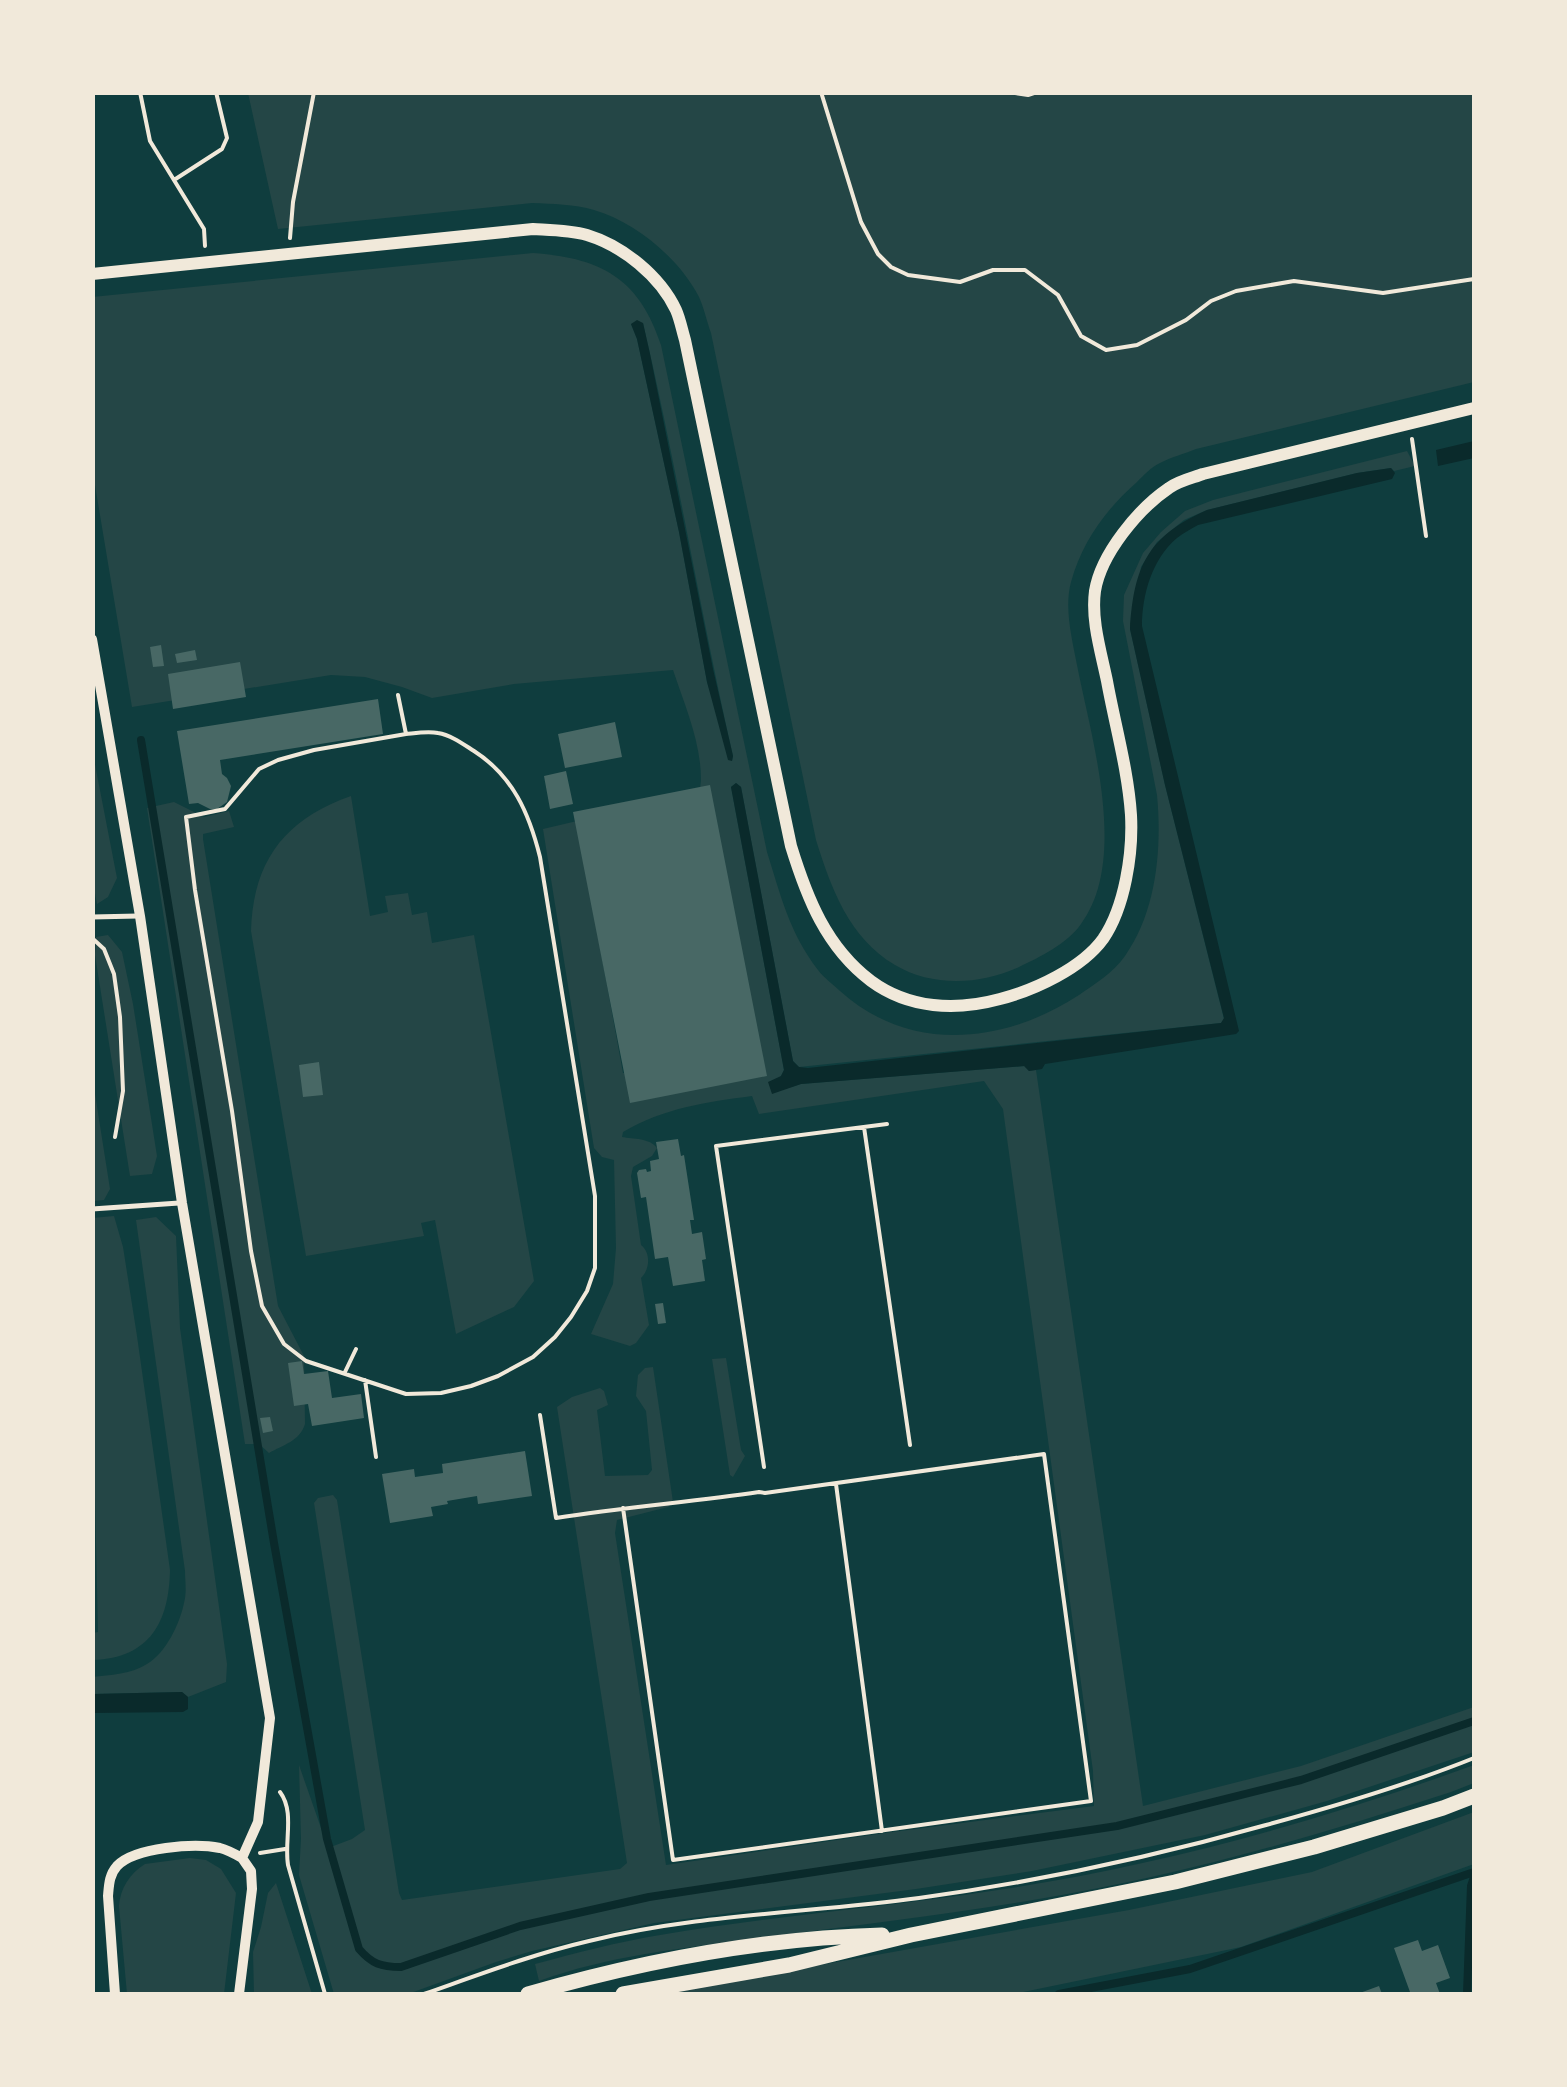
<svg xmlns="http://www.w3.org/2000/svg" width="1567" height="2087" font-family="Overpass,sans-serif">
<rect width="100%" height="100%" fill="#0f3d3e"/>
<path fill="#244646" fill-rule="evenodd" d="M 248,93 L 1474,93 L 1474,382 L 1196,449 C 1184,454 1171,457 1160,463 C 1151,467 1144,475 1137,482 C 1106,509 1082,542 1071,582 C 1064,608 1072,639 1077,665 C 1091,737 1129,859 1081,924 C 1067,944 1040,957 1019,967 C 980,985 932,987 895,965 C 849,938 831,888 816,840 L 711,333 C 707,322 704,308 699,297 C 679,258 635,222 594,210 C 574,204 553,204 532,203 L 278,229 Z
M 533,253 C 601,258 639,278 661,345 L 767,852 C 781,896 789,932 818,970 C 824,978 833,984 840,991 C 910,1054 1004,1044 1079,995 C 1095,984 1114,972 1125,956 C 1157,911 1162,847 1157,795 L 1123,621 L 1124,595 L 1143,553 L 1161,532 L 1185,511 L 1213,500 L 1407,451 L 1415,466 L 1394,471 L 1391,468 L 1357,473 L 1207,510 L 1184,520 L 1157,542 L 1141,567 L 1130,629 L 1165,785 L 1224,1019 L 1221,1023 L 799,1067 L 793,1061 L 741,787 L 736,783 L 731,787 L 784,1070 L 772,1093 L 801,1084 L 1025,1066 L 1029,1071 L 1036,1070 L 1143,1806 L 1301,1766 L 1474,1707 L 1474,1752 L 1327,1801 L 1205,1835 L 1032,1871 L 916,1889 L 654,1923 L 532,1951 L 496,1962 L 408,1994 L 334,1994 L 299,1875 L 301,1839 L 299,1765 L 328,1848 L 352,1839 L 365,1830 L 314,1503 L 318,1498 L 333,1495 L 337,1500 L 399,1893 L 402,1900 L 620,1869 L 627,1863 L 557,1407 L 572,1397 L 600,1388 L 604,1391 L 608,1405 L 597,1410 L 605,1476 L 648,1475 L 652,1470 L 646,1411 L 636,1396 L 638,1375 L 645,1368 L 653,1367 L 673,1502 L 668,1507 L 617,1520 L 615,1533 L 666,1865 L 885,1833 L 1094,1806 L 1093,1771 L 1003,1109 L 984,1081 L 759,1114 L 752,1096 C 706,1102 664,1108 623,1132 L 622,1137 C 633,1139 650,1138 657,1148 L 652,1156 L 633,1167 L 631,1176 L 641,1245 C 651,1253 650,1269 641,1278 L 649,1325 L 636,1343 L 630,1346 L 591,1334 L 613,1284 L 616,1248 L 614,1160 L 602,1157 L 594,1148 L 543,829 L 577,821 L 623,1073 L 669,1067 L 701,780 C 701,742 685,706 673,670 L 514,684 L 432,698 L 402,687 L 365,677 L 331,675 L 132,707 L 93,473 L 92,297 ZM 643,323 C 677,467 700,612 733,756 L 732,761 L 707,682 L 679,532 L 637,339 L 631,324 Z
M 92,749 L 117,878 L 108,897 L 97,904 L 92,878 Z
M 351,796 L 370,916 L 388,912 L 385,896 L 408,893 L 412,915 L 427,912 L 432,943 L 474,935 L 534,1281 L 514,1307 L 456,1334 L 435,1220 L 421,1223 L 424,1236 L 306,1256 L 251,931 C 253,861 285,819 351,796 Z
M 174,802 L 204,817 L 229,811 L 234,827 L 203,834 L 203,839 L 278,1306 L 304,1356 L 305,1424 C 300,1441 283,1445 269,1453 L 259,1444 L 245,1444 L 147,808 Z
M 108,935 L 122,952 L 133,1004 L 157,1156 L 152,1174 L 130,1176 L 95,955 L 96,937 Z
M 93,1081 L 110,1189 L 104,1200 L 93,1201 Z
M 114,1216 L 123,1247 L 137,1336 L 170,1570 C 169,1622 150,1658 93,1660 L 93,1633 L 98,1632 L 93,1407 L 92,1218 Z
M 156,1217 L 176,1236 L 180,1328 L 227,1664 L 226,1682 L 188,1697 L 182,1692 L 93,1694 L 92,1677 C 110,1675 132,1674 147,1664 C 166,1653 180,1623 184,1603 C 187,1592 185,1581 185,1571 L 136,1220 Z
M 726,1358 L 741,1450 L 745,1456 L 733,1477 L 730,1475 L 712,1359 Z
M 1474,1765 L 1474,1783 L 1451,1792 C 1313,1837 1176,1877 1033,1900 C 940,1916 847,1926 754,1939 C 683,1948 607,1956 539,1981 L 535,1964 C 576,1953 618,1942 660,1935 C 770,1916 881,1908 991,1891 C 1156,1867 1318,1822 1474,1765 Z
M 1474,1812 L 1474,1864 L 1241,1947 L 1013,1994 L 656,1994 L 1129,1910 L 1312,1872 Z
M 190,1858 L 206,1860 L 221,1869 L 236,1893 L 224,1994 L 127,1994 L 119,1906 C 120,1889 130,1873 145,1864 Z
M 276,1883 L 312,1994 L 254,1994 L 253,1952 L 261,1927 L 268,1893 Z"/>
<path fill="#0a2a2b" d="M 637,320 L 643,323 L 650,354 L 713,669 L 733,756 L 732,761 L 728,760 L 707,682 L 679,532 L 637,339 L 631,324 Z
M 1474,441 L 1474,458 L 1438,466 L 1436,450 Z
M 1391,468 L 1395,473 L 1392,479 L 1198,525 C 1191,529 1183,533 1177,538 C 1152,559 1142,595 1142,626 L 1239,1031 L 1236,1034 L 1045,1064 L 1042,1069 L 1029,1071 L 1024,1066 L 801,1084 L 772,1094 L 768,1082 L 781,1076 L 784,1070 L 731,787 L 736,783 L 741,787 L 793,1061 L 799,1067 L 808,1068 L 1221,1023 L 1224,1018 L 1165,785 L 1130,629 C 1134,566 1148,536 1207,510 L 1357,473 Z
M 182,1692 L 188,1697 L 188,1709 L 183,1712 L 93,1713 L 93,1694 Z"/>
<g fill="none" stroke-linecap="round" stroke-linejoin="round">
<path stroke="#0a2a2b" stroke-width="8" d="M 141,740 L 274,1543 L 327,1839 L 359,1949 C 372,1964 381,1967 401,1967 L 520,1926 L 649,1897 L 1117,1826 L 1301,1780 L 1474,1721
M 1059,1994 L 1190,1969 L 1474,1872
M 1467,1994 L 1471,1886 L 1474,1877"/>
</g>
<path fill="#486865" d="M 161,645 L 164,666 L 153,667 L 150,647 Z
M 195,650 L 197,660 L 177,663 L 175,654 Z
M 240,662 L 246,697 L 173,709 L 168,674 Z
M 378,699 L 383,734 L 220,760 L 222,774 L 227,778 L 231,786 L 227,802 L 217,809 L 210,809 L 198,803 L 189,804 L 177,731 Z
M 615,722 L 622,757 L 565,768 L 558,734 Z
M 566,771 L 573,804 L 550,809 L 544,776 Z
M 710,785 L 767,1076 L 630,1103 L 573,812 Z
M 319,1062 L 323,1095 L 303,1097 L 299,1065 Z
M 678,1139 L 681,1156 L 684,1155 L 694,1220 L 690,1220 L 692,1234 L 702,1232 L 706,1259 L 702,1260 L 705,1281 L 673,1286 L 668,1257 L 655,1259 L 646,1197 L 641,1198 L 637,1173 L 639,1170 L 646,1169 L 647,1172 L 651,1171 L 650,1161 L 659,1159 L 656,1142 Z
M 663,1303 L 666,1323 L 658,1324 L 655,1304 Z
M 302,1361 L 304,1374 L 328,1371 L 332,1398 L 361,1394 L 364,1418 L 312,1426 L 308,1404 L 294,1406 L 288,1363 Z
M 270,1417 L 273,1431 L 263,1433 L 260,1418 Z
M 525,1451 L 532,1496 L 478,1504 L 477,1496 L 447,1501 L 448,1504 L 431,1507 L 433,1516 L 390,1523 L 382,1474 L 414,1469 L 415,1477 L 443,1473 L 442,1464 Z
M 1418,1940 L 1422,1951 L 1438,1945 L 1450,1978 L 1436,1983 L 1440,1994 L 1413,1994 L 1410,1992 L 1394,1948 Z
M 1379,1986 L 1382,1994 L 1357,1994 Z"/>
<g fill="none" stroke-linecap="round" stroke-linejoin="round">
<path stroke="#f1e9da" stroke-width="4" d="M 140,92 L 150,141 L 204,229 L 205,246
M 821,92 L 861,222 L 878,254 L 891,267 L 908,275 L 960,282 L 993,270 L 1025,270 L 1058,295 L 1081,336 L 1106,350 L 1137,345 L 1186,320 L 1211,301 L 1236,291 L 1294,281 L 1383,293 L 1474,279
M 1009,92 L 1028,95 L 1037,92
M 174,180 L 222,149 L 227,138 L 216,92
M 290,238 L 293,202 L 314,92
M 1412,439 L 1426,536
M 398,695 L 406,734 C 416,733 428,731 438,733 C 451,735 463,744 474,751 C 513,776 529,813 540,857 L 595,1196 L 595,1268 L 587,1291 L 571,1317 L 555,1337 L 533,1357 L 498,1376 L 471,1386 L 441,1393 L 406,1394 L 306,1361 L 284,1344 L 262,1306 L 251,1251 L 232,1111 L 195,890 L 186,817 L 225,809 L 259,769 L 278,760 L 314,750 L 406,734
M 92,938 L 104,949 L 114,974 L 120,1017 L 123,1091 L 115,1137
M 864,1127 L 910,1445
M 345,1372 L 356,1349
M 365,1380 L 376,1457
M 540,1415 L 556,1518 C 624,1507 692,1502 759,1492 L 765,1493 L 1044,1454 L 1091,1801 L 673,1860 L 623,1508
M 764,1467 L 716,1146 L 887,1124
M 836,1484 L 882,1831
M 280,1792 C 295,1812 284,1841 288,1865 L 325,1994
M 260,1853 L 285,1849
M 424,1994 C 478,1975 533,1954 589,1941 C 697,1914 809,1913 919,1898 C 1035,1882 1152,1857 1266,1825 C 1336,1806 1407,1785 1474,1758"/>
<path stroke="#f1e9da" stroke-width="5" d="M 92,917 L 138,916
M 92,1209 L 179,1203"/>
<path stroke="#f1e9da" stroke-width="10" d="M 92,639 L 140,916 L 182,1203 L 270,1718 L 258,1822 L 242,1858
M 115,1994 L 108,1896 C 109,1885 109,1875 117,1866 C 135,1847 195,1843 220,1848 C 228,1850 235,1854 242,1858
M 239,1994 L 252,1889 L 251,1871 L 242,1858"/>
<path stroke="#f1e9da" stroke-width="12" d="M 92,274 L 533,229 C 551,230 570,230 587,235 C 623,246 660,276 676,310 C 680,319 682,330 685,340 L 791,846 C 807,898 826,947 871,981 C 909,1009 956,1011 1000,999 C 1035,990 1082,968 1103,939 C 1125,907 1133,853 1131,815 C 1128,770 1115,725 1107,681 C 1101,652 1091,620 1095,591 C 1101,554 1138,509 1169,488 C 1178,481 1192,478 1203,474 L 1474,408"/>
<path stroke="#f1e9da" stroke-width="15" d="M 528,1994 C 643,1961 762,1938 882,1935
M 623,1994 L 789,1965 L 911,1935 L 1175,1882 L 1314,1847 L 1443,1808 L 1474,1796"/>
</g>
<rect width="1567" height="2087" fill="none" stroke="#f1e9da" stroke-width="190"/>
</svg>
